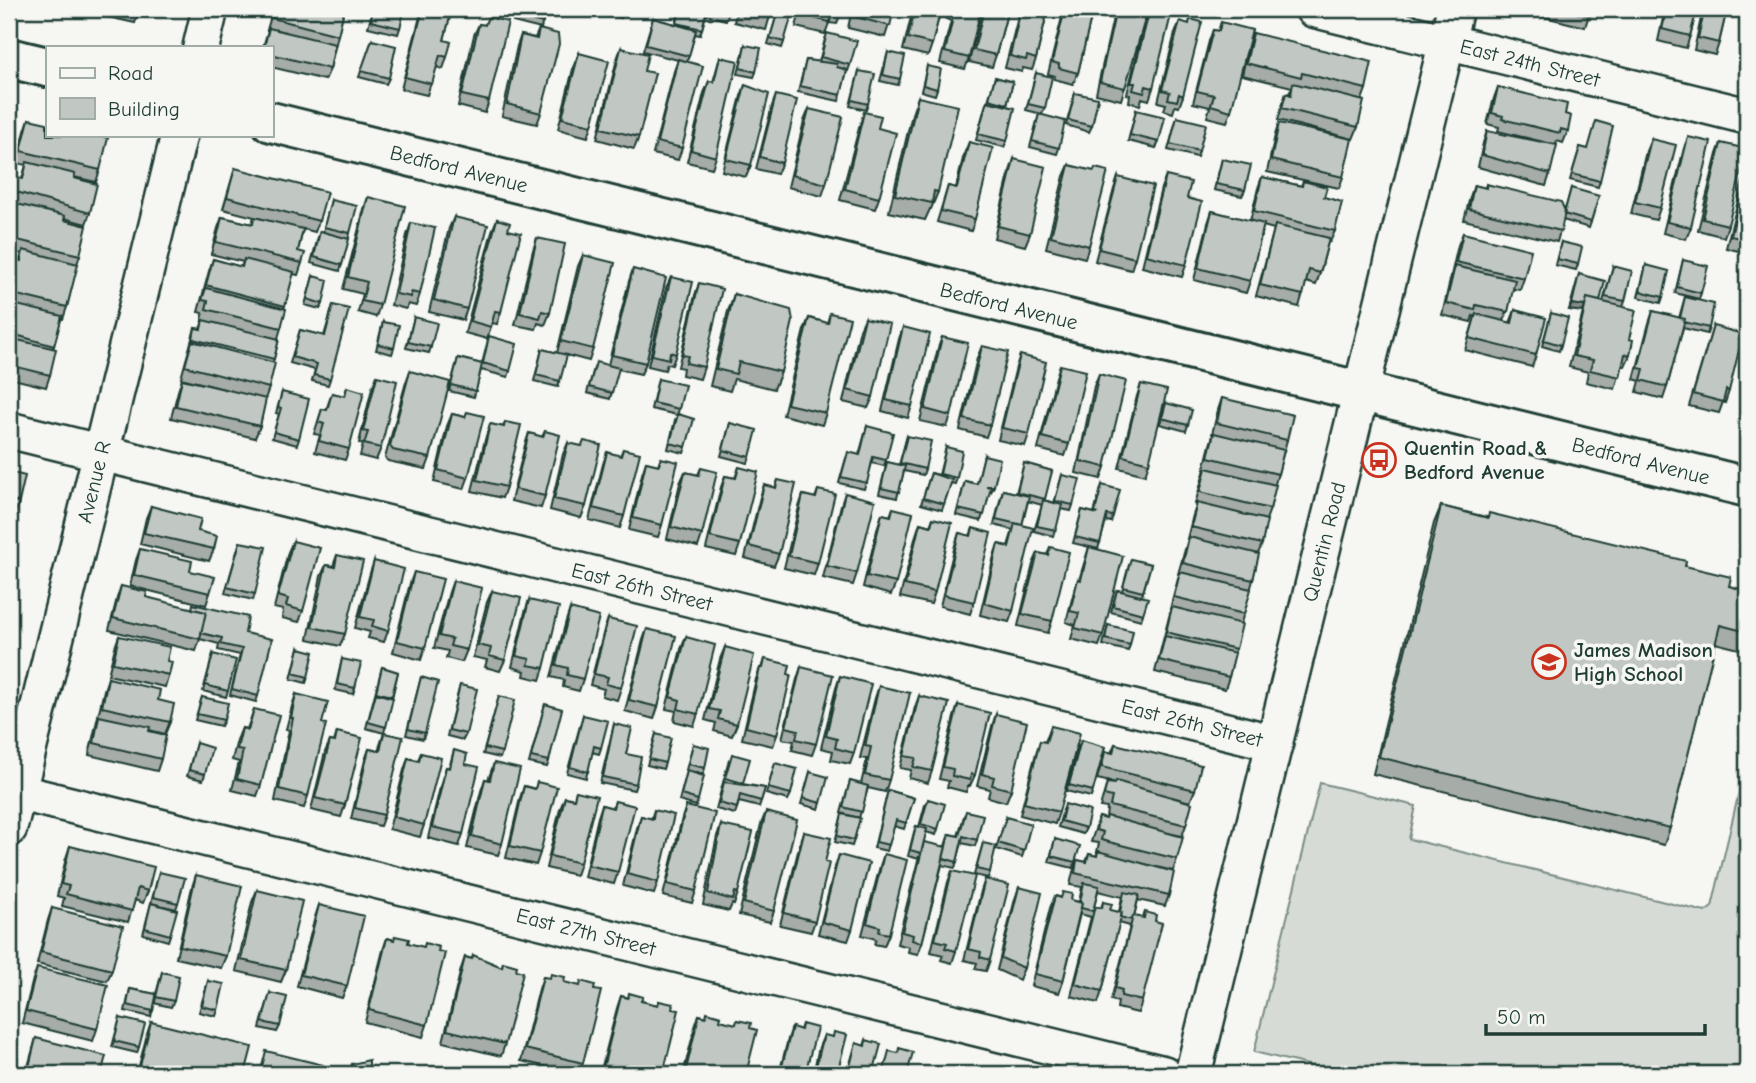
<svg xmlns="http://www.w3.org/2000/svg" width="1756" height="1083" font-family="'Comic Neue',sans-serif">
<rect width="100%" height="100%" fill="#f6f6f2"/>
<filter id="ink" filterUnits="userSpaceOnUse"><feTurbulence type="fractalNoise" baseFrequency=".0143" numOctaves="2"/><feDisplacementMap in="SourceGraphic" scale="14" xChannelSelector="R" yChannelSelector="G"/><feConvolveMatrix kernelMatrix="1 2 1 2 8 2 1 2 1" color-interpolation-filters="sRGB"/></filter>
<g filter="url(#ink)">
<path fill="#d6dbd6" stroke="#7a8c85" stroke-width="2" d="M 1747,775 L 1747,1074 L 1346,1074 L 1254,1052 L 1320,783 L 1416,806 L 1409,839 L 1705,912 L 1712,907 L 1742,779 Z"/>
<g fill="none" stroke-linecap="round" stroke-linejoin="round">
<g stroke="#1f3d34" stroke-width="40">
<path id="minor" d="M 1313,9 L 1747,116
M 201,47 L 210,9
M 9,430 L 1275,743
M 9,790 L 1164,1074
M 9,828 L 179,135
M 1193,1074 L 1455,9"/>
</g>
<g stroke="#1f3d34" stroke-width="44">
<path id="major" d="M 9,58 L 47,67
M 271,122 L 1747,487"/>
</g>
<use href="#minor" stroke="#f6f6f2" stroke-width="35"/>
<use href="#major" stroke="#f6f6f2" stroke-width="38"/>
</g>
<path fill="#a6aca8" stroke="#1f3d34" stroke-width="2" fill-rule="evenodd" d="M 91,9 L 140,9 L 135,23 L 90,13 Z
M 273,9 L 344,9 L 330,69 L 325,80 L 271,67 L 271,47 L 263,47 L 268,30 L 267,30 Z
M 373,9 L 400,28 L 398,34 L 368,27 Z
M 422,9 L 452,9 L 444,40 L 447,57 L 443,69 L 436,67 L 427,95 L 401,89 Z
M 461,9 L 488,9 L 486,15 Z
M 516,9 L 545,9 L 541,29 L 513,22 Z
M 607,9 L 624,9 L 621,18 L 606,13 Z
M 679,9 L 730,9 L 726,20 L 706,15 L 700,35 L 695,34 L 687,62 L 682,148 L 678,160 L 653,154 L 674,71 L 678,60 L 643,51 L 653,18 L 676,24 Z
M 737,9 L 772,9 L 766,30 L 734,22 Z
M 785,9 L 842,9 L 837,24 L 829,23 L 825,34 L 796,27 L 799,16 L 784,12 Z
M 852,9 L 894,9 L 885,37 L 848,28 Z
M 913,9 L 941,9 L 932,44 L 928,56 L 903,50 Z
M 949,9 L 981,9 L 969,58 L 965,69 L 940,63 L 951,21 L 946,19 Z
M 982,9 L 1008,9 L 996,55 L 992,67 L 969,62 Z
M 1020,9 L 1048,9 L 1036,59 L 1032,70 L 1023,68 L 1022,72 L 1005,68 Z
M 1064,9 L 1093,9 L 1078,73 L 1073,84 L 1054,79 L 1055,76 L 1048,74 Z
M 1115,9 L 1148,9 L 1121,100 L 1096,94 Z
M 1150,9 L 1153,88 L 1149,100 L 1142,98 L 1140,105 L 1129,102 L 1130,95 L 1127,94 L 1145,21 Z
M 1516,9 L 1591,9 L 1585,27 L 1516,10 Z
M 1626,9 L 1641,9 L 1640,12 Z
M 1665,9 L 1697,9 L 1690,36 L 1686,48 L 1658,41 Z
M 1703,9 L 1727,9 L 1719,43 L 1715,55 L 1694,50 Z
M 777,14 L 784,42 L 782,48 L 768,44 Z
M 488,17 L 489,101 L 485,113 L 458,106 L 474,35 L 479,24 L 485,25 Z
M 1747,19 L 1747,53 L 1739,51 Z
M 1180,21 L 1183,96 L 1179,107 L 1175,106 L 1173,113 L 1164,110 L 1166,104 L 1158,102 L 1175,33 Z
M 1221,22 L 1231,111 L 1227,122 L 1207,117 L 1210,107 L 1193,103 L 1209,41 L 1213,30 L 1218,31 Z
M 539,29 L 541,113 L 537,124 L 502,116 L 517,46 L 521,35 L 535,38 Z
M 1253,33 L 1366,89 L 1362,100 L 1358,127 L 1353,139 L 1278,120 L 1286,93 L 1289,94 L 1292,87 L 1242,75 L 1249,44 Z
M 825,39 L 850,65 L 848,71 L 847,71 L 839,101 L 798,92 L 806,60 L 819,62 Z
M 372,40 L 389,78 L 386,84 L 359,77 Z
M 745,45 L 756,72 L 754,77 L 738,74 Z
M 621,48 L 639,137 L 634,149 L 597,139 L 617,59 Z
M 888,52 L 900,79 L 898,85 L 880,81 Z
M 579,53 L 592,125 L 588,137 L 558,129 L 574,65 Z
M 720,57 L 716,157 L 712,168 L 687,162 L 704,93 L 709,81 L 713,82 Z
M 927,66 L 937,89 L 935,95 L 921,91 Z
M 859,71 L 868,104 L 866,110 L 850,106 Z
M 1036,73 L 1045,108 L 1042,114 L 1026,110 Z
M 995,77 L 1013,82 L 1007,106 L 1007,141 L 1004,147 L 976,140 L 985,107 L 987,101 L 988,101 Z
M 745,85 L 751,165 L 746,177 L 722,171 L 741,96 Z
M 1498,87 L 1565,114 L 1568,131 L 1563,143 L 1557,141 L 1556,145 L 1498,131 L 1499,127 L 1487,124 L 1494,98 Z
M 1075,93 L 1092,126 L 1089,132 L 1066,125 Z
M 776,95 L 782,163 L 777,174 L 756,169 L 772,106 Z
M 918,97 L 938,192 L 931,209 L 930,209 L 925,220 L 889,212 L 912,114 Z
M 809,109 L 826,184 L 822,196 L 788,187 L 804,121 Z
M 1136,110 L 1159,142 L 1156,148 L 1128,141 Z
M 864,112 L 879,198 L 875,209 L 840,200 L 860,124 Z
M 1039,114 L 1059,148 L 1057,154 L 1030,147 Z
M 1177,117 L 1199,151 L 1197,157 L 1168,150 Z
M 29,119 L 100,170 L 96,182 L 74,177 L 74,178 L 90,213 L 86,224 L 64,218 L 64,220 L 80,255 L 77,264 L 67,307 L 63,319 L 61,319 L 53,349 L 50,375 L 46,387 L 9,378 L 9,303 L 11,296 L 9,296 L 9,259 L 19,261 L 22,254 L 9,250 L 9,218 L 12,219 L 17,205 L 9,203 L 12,190 L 16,178 L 22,179 L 26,165 L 17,163 L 25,131 Z
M 1279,123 L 1343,177 L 1339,188 L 1267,172 L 1275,135 Z
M 1487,131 L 1550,174 L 1546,186 L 1478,167 L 1483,143 Z
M 1688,137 L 1691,227 L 1686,239 L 1663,233 L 1684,148 Z
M 1651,139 L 1660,208 L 1656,220 L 1631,214 L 1646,151 Z
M 969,142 L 975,219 L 971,231 L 937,222 L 948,186 L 956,188 L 964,154 Z
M 1721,143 L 1728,225 L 1724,237 L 1698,230 L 1717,154 Z
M 1580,147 L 1587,149 L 1600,181 L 1598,187 L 1570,180 Z
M 1014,159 L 1030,234 L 1025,246 L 994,238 L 1010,171 Z
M 1222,159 L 1245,190 L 1242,196 L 1214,190 Z
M 1747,164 L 1747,242 L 1743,252 L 1726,248 Z
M 1069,165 L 1089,246 L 1085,258 L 1046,248 L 1064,176 Z
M 235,168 L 319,221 L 315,232 L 303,229 L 298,251 L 302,263 L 298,275 L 293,274 L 284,308 L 281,328 L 278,338 L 279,339 L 273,362 L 269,388 L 265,399 L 260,426 L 255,438 L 171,418 L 178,391 L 182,379 L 232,391 L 181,378 L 195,328 L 200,329 L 203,321 L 202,320 L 203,313 L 198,312 L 209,271 L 213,259 L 241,267 L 243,262 L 211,254 L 218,228 L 222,217 L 252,224 L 254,217 L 266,220 L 223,209 Z
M 1166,176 L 1187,198 L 1186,265 L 1182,277 L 1142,267 L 1161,188 Z
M 1118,177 L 1135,258 L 1131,270 L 1095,261 L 1114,189 Z
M 1262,177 L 1301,186 L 1303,181 L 1324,197 L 1335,231 L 1330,242 L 1328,242 L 1320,273 L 1316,285 L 1306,282 L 1299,307 L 1256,296 L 1274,229 L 1263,226 L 1250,281 L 1246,293 L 1194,280 L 1208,223 L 1212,211 L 1250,221 L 1258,188 Z
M 1486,184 L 1565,210 L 1571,188 L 1591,222 L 1589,228 L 1563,220 L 1557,242 L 1464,220 L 1470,197 L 1474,185 L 1485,188 Z
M 368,197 L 380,305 L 376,317 L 358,312 L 363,294 L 343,289 L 364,209 Z
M 331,200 L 350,233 L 340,271 L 311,263 L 318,237 L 320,231 L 323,232 Z
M 454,217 L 467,309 L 463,320 L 429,312 L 449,228 Z
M 497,219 L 508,230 L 501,312 L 497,324 L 492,323 L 487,339 L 465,333 L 492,231 Z
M 411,223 L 420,294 L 416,306 L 408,304 L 406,309 L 391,305 L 407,235 Z
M 1463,233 L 1524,278 L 1520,290 L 1513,289 L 1504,321 L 1510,323 L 1515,310 L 1536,355 L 1532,367 L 1465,350 L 1475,317 L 1473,316 L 1471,322 L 1442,315 L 1458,245 Z
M 537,238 L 550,313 L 545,325 L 538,323 L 536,329 L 515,325 L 533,250 Z
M 1561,242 L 1578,264 L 1576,270 L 1555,265 Z
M 583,255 L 593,349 L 589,361 L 566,355 L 558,387 L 534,381 L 542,349 L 557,353 L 578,266 Z
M 1683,260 L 1701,293 L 1699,299 L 1675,293 Z
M 1747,264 L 1747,292 L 1741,290 Z
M 1646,265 L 1663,297 L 1661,303 L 1638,297 Z
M 1613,266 L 1625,301 L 1623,307 L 1629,339 L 1630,355 L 1625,366 L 1622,366 L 1615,389 L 1586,382 L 1588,372 L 1569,367 L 1583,312 L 1569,310 L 1579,274 L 1600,301 L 1603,302 Z
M 633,269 L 646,363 L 641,374 L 618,369 L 610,399 L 587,393 L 594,368 L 608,365 L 629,281 Z
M 313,276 L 323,304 L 320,309 L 305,305 Z
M 671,277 L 676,354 L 672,365 L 667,364 L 665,370 L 648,366 L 666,288 Z
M 699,283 L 704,367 L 700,379 L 682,375 L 683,368 L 678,367 L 695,295 Z
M 734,294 L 781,372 L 774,389 L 734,379 L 730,391 L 710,386 L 728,311 Z
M 1685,297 L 1709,328 L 1707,334 L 1683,328 L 1667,387 L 1663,399 L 1637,392 L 1640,381 L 1634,379 L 1649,323 L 1653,311 L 1679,318 Z
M 333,305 L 330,379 L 328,385 L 312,381 L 315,370 L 290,363 L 300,330 L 324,336 Z
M 830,313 L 826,413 L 822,425 L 783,415 L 804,330 L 809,318 L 827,323 Z
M 1551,313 L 1561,345 L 1559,351 L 1542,346 Z
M 414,317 L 431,347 L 429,353 L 406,348 Z
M 865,318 L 873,397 L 868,408 L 843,402 L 860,329 Z
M 383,322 L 394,348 L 392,354 L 376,350 Z
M 1713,326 L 1729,391 L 1725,403 L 1723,402 L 1719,413 L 1689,406 Z
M 903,327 L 912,406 L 908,418 L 882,411 L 899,339 Z
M 489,336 L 510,371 L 508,377 L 481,370 L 474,397 L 449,391 L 458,358 L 482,364 Z
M 942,337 L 951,416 L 947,427 L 920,421 L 938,348 Z
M 982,346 L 990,425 L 986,437 L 960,430 L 977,358 Z
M 1020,355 L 1029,434 L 1025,446 L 998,440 L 1016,367 Z
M 1060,365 L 1069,444 L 1065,456 L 1038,449 L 1056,377 Z
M 410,371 L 430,458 L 426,469 L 388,461 L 385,458 L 406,382 Z
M 1099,374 L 1105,467 L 1101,479 L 1076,473 L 1094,386 Z
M 377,376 L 381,448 L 376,460 L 360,456 L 363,444 L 359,443 L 372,388 Z
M 658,379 L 679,409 L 677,415 L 651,409 Z
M 1141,384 L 1149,463 L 1145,475 L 1119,468 L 1137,396 Z
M 1747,384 L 1747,419 L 1740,417 Z
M 347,387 L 349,449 L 345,460 L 315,452 L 320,435 L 314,434 L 322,409 L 326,410 L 332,393 L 344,396 Z
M 282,392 L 299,439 L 297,445 L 272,438 L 279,414 L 276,413 Z
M 1222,398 L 1287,440 L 1275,484 L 1270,509 L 1266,520 L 1262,544 L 1258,554 L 1253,580 L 1241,623 L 1229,677 L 1225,689 L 1155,672 L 1171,609 L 1170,609 L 1179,575 L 1178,574 L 1188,539 L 1187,539 L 1193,515 L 1197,504 L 1195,504 L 1205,469 L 1204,469 L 1210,445 L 1213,435 L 1212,434 L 1218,410 Z
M 1166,403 L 1188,425 L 1186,431 L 1160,424 Z
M 467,412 L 468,478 L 464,489 L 434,482 L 447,426 L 452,414 L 465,417 Z
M 675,420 L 686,447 L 684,453 L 668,449 Z
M 505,422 L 506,487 L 502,498 L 472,491 L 486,436 L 490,424 L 503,427 Z
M 730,423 L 750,457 L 748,463 L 721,456 Z
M 867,426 L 886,460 L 884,466 L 872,463 L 864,489 L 839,483 L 846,458 L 859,455 Z
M 545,431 L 545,496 L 541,508 L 511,501 L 525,445 L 529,433 L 542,437 Z
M 907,436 L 925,469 L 923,475 L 904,471 L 897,498 L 879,494 L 887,462 L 899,465 Z
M 568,443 L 586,506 L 581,518 L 550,510 L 563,454 Z
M 946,447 L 957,478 L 955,484 L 951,483 L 942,510 L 921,504 L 931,473 L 939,475 Z
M 623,449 L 624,516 L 620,528 L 589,520 L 603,464 L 607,452 L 620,456 Z
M 984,455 L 994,486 L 991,492 L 989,492 L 981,521 L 956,515 L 965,481 L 977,484 Z
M 661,458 L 662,525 L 658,537 L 629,530 L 642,474 L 646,462 L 658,465 Z
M 1024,463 L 1052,471 L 1044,500 L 1054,503 L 1062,475 L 1073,505 L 1071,511 L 1061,509 L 1053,536 L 1034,531 L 1042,505 L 1028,501 L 1022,525 L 1013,611 L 1009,622 L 980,615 L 994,556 L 998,544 L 1008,546 L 1013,530 L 994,525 L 1001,496 L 1003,490 L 1016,493 Z
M 739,467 L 740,544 L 736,556 L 706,549 L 721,487 L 725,476 L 735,478 Z
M 701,468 L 702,535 L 698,547 L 667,539 L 680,483 L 685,472 L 698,475 Z
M 9,472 L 19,502 L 9,539 Z
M 778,480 L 779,554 L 774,566 L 745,558 L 760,497 L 764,485 L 775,488 Z
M 1102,485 L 1113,516 L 1111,522 L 1106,521 L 1098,549 L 1073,543 L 1082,510 L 1094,513 Z
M 818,490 L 818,563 L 814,575 L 784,568 L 799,507 L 803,495 L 815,498 Z
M 845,493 L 857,573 L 853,585 L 823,578 L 841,505 Z
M 151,506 L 198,531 L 214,549 L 209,561 L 140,544 L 146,518 Z
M 1441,506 L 1685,566 L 1729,586 L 1747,591 L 1747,651 L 1715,643 L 1670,828 L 1664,845 L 1373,774 L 1434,523 Z
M 893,508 L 896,583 L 891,595 L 863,587 L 878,526 L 882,514 L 890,516 Z
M 933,518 L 935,592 L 931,604 L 900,597 L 916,535 L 920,523 L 930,526 Z
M 973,528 L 974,602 L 970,614 L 940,606 L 955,545 L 959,533 L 970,536 Z
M 293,541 L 303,611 L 299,622 L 282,618 L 283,610 L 274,608 L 288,552 Z
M 1050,547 L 1052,621 L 1048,633 L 1018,626 L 1033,564 L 1038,553 L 1047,555 Z
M 1089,547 L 1103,635 L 1099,646 L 1071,639 L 1075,625 L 1066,622 L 1074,591 L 1078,579 L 1079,580 Z
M 238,548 L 255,594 L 253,600 L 225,593 Z
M 140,549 L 190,571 L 210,593 L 206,605 L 130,586 L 136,560 Z
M 337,555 L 345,634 L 340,646 L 308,639 L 321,576 L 326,565 L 333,566 Z
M 374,561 L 388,631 L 384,642 L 368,638 L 370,632 L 355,628 L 370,573 Z
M 1151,564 L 1142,596 L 1143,614 L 1141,620 L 1111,612 L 1117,590 L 1122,591 L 1129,565 Z
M 414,572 L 425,648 L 421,660 L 393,652 L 410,583 Z
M 453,581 L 467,650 L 462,662 L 446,658 L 448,651 L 434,648 L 449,592 Z
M 121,586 L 146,597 L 245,633 L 258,696 L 256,702 L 230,695 L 240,655 L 218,650 L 219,644 L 200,639 L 196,651 L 109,630 L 117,598 Z
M 492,591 L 505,660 L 500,671 L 485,667 L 487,660 L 473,657 L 487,602 Z
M 529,600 L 544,668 L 540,680 L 524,676 L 525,671 L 512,667 L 525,612 Z
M 570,609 L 583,679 L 579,691 L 563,687 L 564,680 L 551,677 L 566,621 Z
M 608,619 L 621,688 L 617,700 L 602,696 L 604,689 L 590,685 L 604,630 Z
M 1108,625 L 1130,645 L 1128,651 L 1103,645 Z
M 647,629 L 658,707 L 654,719 L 625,711 L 643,640 Z
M 119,636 L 167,661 L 169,675 L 165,687 L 108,675 L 115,647 Z
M 686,637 L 698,714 L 694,726 L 674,721 L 676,711 L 666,709 L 681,649 Z
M 725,647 L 737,724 L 732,736 L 714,731 L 716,723 L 705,720 L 720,659 Z
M 299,648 L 308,677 L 306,683 L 291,679 Z
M 213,654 L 228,691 L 226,697 L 203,691 Z
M 342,659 L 355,688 L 353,694 L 335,690 Z
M 765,659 L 777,735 L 773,746 L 742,739 L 756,679 L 760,668 L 762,668 Z
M 382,667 L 398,672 L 384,733 L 366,728 Z
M 801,667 L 816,744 L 812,755 L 792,750 L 794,741 L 782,739 L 797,679 Z
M 840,676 L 854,753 L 850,764 L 831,760 L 833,751 L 821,748 L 836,688 Z
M 421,677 L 425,733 L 423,739 L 406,735 Z
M 108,678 L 158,700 L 170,722 L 165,734 L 149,730 L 161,759 L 157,771 L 89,755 L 104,690 Z
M 460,685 L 466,734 L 463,740 L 447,736 Z
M 879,686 L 889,780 L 885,792 L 868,788 L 859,818 L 841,813 L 850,781 L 861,784 L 867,759 L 860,758 L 875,698 Z
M 296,694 L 322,723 L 308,796 L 304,808 L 275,801 L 289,730 L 286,729 L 292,706 Z
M 499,696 L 502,752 L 500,758 L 483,754 Z
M 919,696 L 932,771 L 928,783 L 909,778 L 911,770 L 900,768 L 915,707 Z
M 202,697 L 224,720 L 221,726 L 195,720 Z
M 545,704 L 549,761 L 547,767 L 529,763 Z
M 958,705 L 975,775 L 970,786 L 968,786 L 966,792 L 947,787 L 949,781 L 939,779 L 954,717 Z
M 254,709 L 261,785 L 257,796 L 232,790 L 239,762 L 232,760 L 237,740 L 242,728 L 247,729 Z
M 996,714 L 1011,790 L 1006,802 L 988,797 L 990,789 L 977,786 L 992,726 Z
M 583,715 L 601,748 L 599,754 L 592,752 L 586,778 L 567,773 Z
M 614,724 L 626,754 L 636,784 L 634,790 L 600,783 Z
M 1051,726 L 1059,812 L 1055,824 L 1020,815 L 1036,753 L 1040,741 L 1045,742 Z
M 337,732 L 345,805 L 341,817 L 311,810 L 325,752 L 330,741 L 334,742 Z
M 384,733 L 384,815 L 380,826 L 351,819 L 365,760 L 369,749 L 378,751 Z
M 656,734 L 665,763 L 663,769 L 647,765 Z
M 196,743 L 205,774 L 203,780 L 187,776 Z
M 693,744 L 705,768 L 703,774 L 686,770 Z
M 1115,744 L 1195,790 L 1190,802 L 1172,797 L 1186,825 L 1182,836 L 1162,832 L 1177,859 L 1173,871 L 1132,861 L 1169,895 L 1165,906 L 1138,900 L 1134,916 L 1143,918 L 1145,912 L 1142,1001 L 1138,1013 L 1117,1008 L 1118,1002 L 1111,1000 L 1130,926 L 1119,923 L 1102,991 L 1098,1003 L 1071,996 L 1091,917 L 1080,914 L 1063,981 L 1059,993 L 1031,986 L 1050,908 L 1055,896 L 1079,902 L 1082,887 L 1070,885 L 1073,872 L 1077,860 L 1086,862 L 1089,854 L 1096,856 L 1098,852 L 1097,852 L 1099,843 L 1091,842 L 1099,817 L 1106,819 L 1107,808 L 1100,807 L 1107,783 L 1115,784 L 1115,783 L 1097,779 L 1105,751 L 1111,753 ZM 1098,891 L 1122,897 L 1119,912 L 1110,910 L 1103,902 L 1101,908 L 1093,911 Z
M 1078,746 L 1093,791 L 1091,797 L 1066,791 Z
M 454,750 L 463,834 L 459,846 L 428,838 L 442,779 L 446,767 L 449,768 Z
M 421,753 L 424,825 L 420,837 L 389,829 L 404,770 L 408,758 L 418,760 Z
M 729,760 L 743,783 L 743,784 L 765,788 L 759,807 L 739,802 L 735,814 L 716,809 Z
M 494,763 L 502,844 L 498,855 L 467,848 L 481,791 L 485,779 L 488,780 Z
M 773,769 L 791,794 L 788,800 L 766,794 Z
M 687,771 L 698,800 L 696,806 L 679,801 Z
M 810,772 L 821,803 L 819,809 L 801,804 Z
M 537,782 L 540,853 L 536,865 L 506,858 L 520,798 L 524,786 L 535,789 Z
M 888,790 L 914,798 L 904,829 L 894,826 L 887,851 L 874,848 Z
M 576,791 L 580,863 L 576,875 L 546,868 L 560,809 L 565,797 L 574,799 Z
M 615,801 L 618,872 L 614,884 L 584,877 L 598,817 L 602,805 L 613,808 Z
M 925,805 L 938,829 L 936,835 L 926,832 L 921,850 L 945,846 L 949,834 L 958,836 L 964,816 L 977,840 L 975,846 L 962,843 L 955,868 L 942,865 L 922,943 L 918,954 L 908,952 L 909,947 L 897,944 L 919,856 L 919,859 L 908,856 L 914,832 L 916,826 L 919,827 Z
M 686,806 L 696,891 L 692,903 L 663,896 L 682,818 Z
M 654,810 L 658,882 L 654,894 L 623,886 L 637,828 L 641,816 L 651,819 Z
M 1063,810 L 1086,828 L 1083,834 L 1058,827 Z
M 766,812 L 774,911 L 770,922 L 739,915 L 761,824 Z
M 842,814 L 854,840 L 852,846 L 835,842 Z
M 1006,817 L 1024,851 L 1022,857 L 996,849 Z
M 721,825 L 738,893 L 734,905 L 732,904 L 729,911 L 703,905 L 717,836 Z
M 804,832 L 825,862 L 815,921 L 811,932 L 780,925 L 800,843 Z
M 1055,839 L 1075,862 L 1073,868 L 1049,862 Z
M 983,843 L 990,872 L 988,878 L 974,875 Z
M 70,846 L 148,891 L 143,903 L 135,900 L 128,922 L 62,906 L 64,898 L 57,896 L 66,858 Z
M 884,854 L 889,934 L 884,946 L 874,944 L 876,939 L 862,935 L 880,866 Z
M 839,855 L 852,930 L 848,941 L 818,934 L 835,867 Z
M 952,871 L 956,951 L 952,963 L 941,960 L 943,955 L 931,952 L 948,882 Z
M 159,872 L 178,903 L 176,909 L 151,903 Z
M 196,875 L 226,956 L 221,968 L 176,958 L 192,887 Z
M 985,879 L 990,960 L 986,971 L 975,969 L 977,963 L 964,960 L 981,891 Z
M 1019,887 L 1024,968 L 1019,980 L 997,970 L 1015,899 Z
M 257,890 L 286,970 L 281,982 L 236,971 L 252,902 Z
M 151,903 L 170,935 L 168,941 L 143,934 Z
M 319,905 L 347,986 L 342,998 L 297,986 L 315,917 Z
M 52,908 L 112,970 L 107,981 L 37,964 L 48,920 Z
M 387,938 L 408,943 L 427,1025 L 423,1037 L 365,1022 L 383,950 Z
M 465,957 L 502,967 L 503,962 L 505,1044 L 501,1056 L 443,1042 L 461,969 Z
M 37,968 L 97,1029 L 93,1041 L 22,1023 L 33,979 Z
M 162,972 L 174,1001 L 171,1007 L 154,1003 L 151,1017 L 125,1011 L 130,989 L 156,994 Z
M 543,977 L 564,982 L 583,1063 L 579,1074 L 521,1061 L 539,989 Z
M 208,981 L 218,1010 L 216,1016 L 199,1012 Z
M 270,993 L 280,1026 L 277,1032 L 260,1028 Z
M 621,996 L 657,1005 L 659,1001 L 672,1009 L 663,1074 L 600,1074 L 617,1008 Z
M 699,1015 L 750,1028 L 746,1074 L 683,1074 L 695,1027 Z
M 120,1018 L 139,1047 L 137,1053 L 112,1047 Z
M 151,1022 L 245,1074 L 137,1074 L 147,1034 Z
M 802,1024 L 805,1074 L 779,1074 L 788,1039 L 792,1027 L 800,1030 Z
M 824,1035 L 837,1074 L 813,1074 L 819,1047 Z
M 36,1038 L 101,1074 L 26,1074 Z
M 866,1040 L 873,1074 L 847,1074 L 856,1043 L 864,1046 Z
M 352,1064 L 369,1074 L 351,1074 L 350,1069 Z"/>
<path fill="#878c88" stroke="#1f3d34" stroke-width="2" d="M 1572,304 L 1585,306 L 1583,312 L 1569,310 Z"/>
<path fill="#c1c8c3" stroke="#1f3d34" stroke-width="2" d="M 274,9 L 339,9 L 344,10 L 338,35 L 272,18 Z
M 373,9 L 390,9 L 404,12 L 400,28 L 371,21 Z
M 423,9 L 452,9 L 444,40 L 451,42 L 447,57 L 440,55 L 432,84 L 405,77 Z
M 516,9 L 545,9 L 543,23 L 515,16 Z
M 612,9 L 624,9 L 623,12 Z
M 680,9 L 707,9 L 702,29 L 677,23 Z
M 739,9 L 772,9 L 770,18 L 738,10 Z
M 802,9 L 842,9 L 841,13 L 832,11 L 830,22 L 801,15 Z
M 854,9 L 894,9 L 890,26 L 852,16 Z
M 915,9 L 941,9 L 932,44 L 908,38 Z
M 955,9 L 981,9 L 969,58 L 945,52 Z
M 984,9 L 1008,9 L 996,55 L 974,50 Z
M 1021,9 L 1048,9 L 1036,59 L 1027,56 L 1026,60 L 1010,56 Z
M 1065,9 L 1093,9 L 1078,73 L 1059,68 L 1059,64 L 1052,62 Z
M 1116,9 L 1148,9 L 1125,88 L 1100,82 Z
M 1150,9 L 1170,19 L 1153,88 L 1146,86 L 1144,93 L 1133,90 L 1135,83 L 1131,83 Z
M 1561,9 L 1591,9 L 1590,16 Z
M 1667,9 L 1697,9 L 1690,36 L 1662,29 Z
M 1705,9 L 1727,9 L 1719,43 L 1698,38 Z
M 777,14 L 791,18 L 784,42 L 770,38 Z
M 488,17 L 508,22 L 489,101 L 462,95 L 479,24 L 485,25 Z
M 653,18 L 696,30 L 689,56 L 646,45 Z
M 1190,19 L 1202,22 L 1183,96 L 1179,94 L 1177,101 L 1168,99 L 1170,92 L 1162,90 L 1180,21 L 1189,24 Z
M 1221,22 L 1252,30 L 1231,111 L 1211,105 L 1214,95 L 1197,91 L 1213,30 L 1219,31 Z
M 1747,24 L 1747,40 L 1744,39 Z
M 269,28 L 335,44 L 330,69 L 271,54 L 271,47 L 264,47 Z
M 539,29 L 558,34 L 559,44 L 541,113 L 507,104 L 521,35 L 537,39 Z
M 827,33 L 857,41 L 850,65 L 821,57 Z
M 1253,33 L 1372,62 L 1366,89 L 1302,73 L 1301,77 L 1246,63 Z
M 372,40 L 396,46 L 389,78 L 361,71 Z
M 745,45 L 761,48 L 756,72 L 740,68 Z
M 621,48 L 648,54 L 644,71 L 655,73 L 639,137 L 601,128 Z
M 888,52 L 905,56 L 900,79 L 883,75 Z
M 579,53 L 609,61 L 592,125 L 562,118 Z
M 720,57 L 738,61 L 716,157 L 691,150 L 709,81 L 714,82 Z
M 678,59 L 703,66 L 682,148 L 657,142 Z
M 806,60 L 837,64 L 837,67 L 847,70 L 841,95 L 800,86 Z
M 927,66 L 941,69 L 937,89 L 923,85 Z
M 859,71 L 875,74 L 868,104 L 852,100 Z
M 1036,73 L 1052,77 L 1045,108 L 1028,104 Z
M 995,77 L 1013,82 L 1007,104 L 989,99 Z
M 1293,83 L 1364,101 L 1358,127 L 1282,108 L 1286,93 L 1291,95 Z
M 745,85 L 769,94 L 751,165 L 726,159 Z
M 1498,87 L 1567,104 L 1565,114 L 1571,116 L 1568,131 L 1561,129 L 1560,133 L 1502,119 L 1503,116 L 1492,113 Z
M 1075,93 L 1098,98 L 1092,126 L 1068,120 Z
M 776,95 L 797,100 L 782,163 L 760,157 Z
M 918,97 L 958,106 L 938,192 L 934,191 L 932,203 L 895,195 Z
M 987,101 L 1015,108 L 1007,141 L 978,134 Z
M 809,109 L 843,117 L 826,184 L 792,175 Z
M 1136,110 L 1165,117 L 1159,142 L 1130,135 Z
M 864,112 L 881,116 L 878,128 L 896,133 L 879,198 L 845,189 Z
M 1039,114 L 1065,121 L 1059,148 L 1032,141 Z
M 1177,117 L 1206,124 L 1199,151 L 1170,144 Z
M 29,119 L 47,123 L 47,135 L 98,135 L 108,138 L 100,170 L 21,151 Z
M 1596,121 L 1613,126 L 1600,181 L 1572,174 L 1580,147 L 1588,149 Z
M 1279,123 L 1352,139 L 1343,177 L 1271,160 Z
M 1487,131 L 1557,145 L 1550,174 L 1482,155 Z
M 1688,137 L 1711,142 L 1691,227 L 1667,222 Z
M 1651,139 L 1676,145 L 1660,208 L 1635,202 Z
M 969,142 L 993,148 L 975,219 L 941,211 L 948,186 L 957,188 Z
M 1721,143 L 1747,149 L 1728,225 L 1703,219 Z
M 1014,159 L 1046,167 L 1030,234 L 998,226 Z
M 1222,159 L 1251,165 L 1245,190 L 1216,184 Z
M 27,162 L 75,174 L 74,178 L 97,184 L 90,213 L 13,191 L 16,178 L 23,179 Z
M 1069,165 L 1094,171 L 1095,168 L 1108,171 L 1089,246 L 1051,236 Z
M 235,168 L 327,192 L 319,221 L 227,197 Z
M 1747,169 L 1747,240 L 1731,236 Z
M 1166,176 L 1191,182 L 1187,198 L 1202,202 L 1186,265 L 1146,255 Z
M 1118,177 L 1153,186 L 1135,258 L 1099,249 Z
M 1262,177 L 1302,186 L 1303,181 L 1327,187 L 1324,197 L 1342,202 L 1335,231 L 1254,211 Z
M 1486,184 L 1561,202 L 1565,211 L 1561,231 L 1469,209 L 1474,185 L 1486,188 Z
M 1571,188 L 1599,196 L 1591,222 L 1564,214 Z
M 368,197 L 405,206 L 380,305 L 362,301 L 367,282 L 348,277 Z
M 331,200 L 357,206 L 350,233 L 324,227 Z
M 17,204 L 65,216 L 64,220 L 87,226 L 80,255 L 9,238 L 9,218 L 13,220 Z
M 1212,211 L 1264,224 L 1250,281 L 1198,268 Z
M 222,217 L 253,224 L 254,217 L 303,229 L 298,251 L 305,253 L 302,263 L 216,242 Z
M 454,217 L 488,225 L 467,309 L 434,300 Z
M 497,219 L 510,223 L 508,230 L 521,233 L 501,312 L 495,311 L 491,327 L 470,321 Z
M 411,223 L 435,228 L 420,294 L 411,292 L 411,297 L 396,294 Z
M 1275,225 L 1329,238 L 1320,273 L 1309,270 L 1303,295 L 1260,285 Z
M 320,231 L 349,239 L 342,265 L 314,257 Z
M 1463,233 L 1531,250 L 1524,278 L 1456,262 Z
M 537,238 L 565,244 L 550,313 L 542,311 L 540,318 L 520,313 Z
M 1561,242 L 1582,247 L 1578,264 L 1557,259 Z
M 23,250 L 78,264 L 67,307 L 13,294 L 15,285 L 9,283 L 9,258 L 21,261 Z
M 583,255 L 615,263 L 593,349 L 561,341 Z
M 213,259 L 242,267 L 244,259 L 294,272 L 285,306 L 206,285 Z
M 1683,260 L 1708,266 L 1701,293 L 1677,287 Z
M 1646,265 L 1669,271 L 1663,297 L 1640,291 Z
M 1455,266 L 1515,280 L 1508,312 L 1476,305 L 1475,310 L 1446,303 Z
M 1613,266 L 1632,271 L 1625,301 L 1605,297 Z
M 1747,267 L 1747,285 L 1743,284 Z
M 633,269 L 666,278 L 646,363 L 612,355 Z
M 1579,274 L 1605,281 L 1600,301 L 1587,298 L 1585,306 L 1572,304 Z
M 313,276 L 328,280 L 323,304 L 307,299 Z
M 671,277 L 693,282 L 676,354 L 670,352 L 669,359 L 652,355 Z
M 699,283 L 722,289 L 704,367 L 686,363 L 688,356 L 682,355 Z
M 206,288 L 286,309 L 281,328 L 206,309 L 208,301 L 202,300 Z
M 734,294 L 791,310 L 793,321 L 781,372 L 739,362 L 736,374 L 716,369 Z
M 1685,297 L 1714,304 L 1709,328 L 1684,322 L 1685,319 L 1680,318 Z
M 1587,298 L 1636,310 L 1629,339 L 1633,340 L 1630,355 L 1625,354 L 1620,377 L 1590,370 L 1593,360 L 1574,356 Z
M 9,303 L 62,316 L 54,346 L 9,333 Z
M 333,305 L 349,309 L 330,379 L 314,375 L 317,364 L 292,357 L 300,330 L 325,336 Z
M 1515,310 L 1546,318 L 1536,355 L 1469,338 L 1476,314 L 1512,323 Z
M 1653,311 L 1685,319 L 1667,387 L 1641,380 L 1644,369 L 1638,368 Z
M 830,313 L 850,318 L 826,413 L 787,404 L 809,318 L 828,323 Z
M 1551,313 L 1568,318 L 1561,345 L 1544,340 Z
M 414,317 L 437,323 L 431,347 L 408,342 Z
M 865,318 L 890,324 L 873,397 L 847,390 Z
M 203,320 L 279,339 L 274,359 L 193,339 L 195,328 L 201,329 Z
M 383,322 L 399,325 L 394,348 L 378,344 Z
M 1713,326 L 1743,334 L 1729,391 L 1726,390 L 1723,402 L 1693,394 Z
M 903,327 L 930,334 L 912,406 L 886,400 Z
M 489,336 L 517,344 L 510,371 L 483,363 Z
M 942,337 L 968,343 L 951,416 L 925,409 Z
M 9,338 L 56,349 L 50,375 L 9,365 Z
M 192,341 L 275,363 L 269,388 L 185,366 Z
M 982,346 L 1008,352 L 990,425 L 964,419 Z
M 542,349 L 567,355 L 560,381 L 536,375 Z
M 1020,355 L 1046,362 L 1029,434 L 1002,428 Z
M 458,358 L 482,364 L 476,391 L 451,385 Z
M 596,362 L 619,368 L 612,393 L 589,387 Z
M 1060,365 L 1086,371 L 1069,444 L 1042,437 Z
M 410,371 L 450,382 L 430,458 L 393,450 L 390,446 Z
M 1099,374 L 1126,381 L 1105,467 L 1080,461 Z
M 377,376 L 397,381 L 381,448 L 364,444 L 368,432 L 363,431 Z
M 182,379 L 266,399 L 260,426 L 176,406 Z
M 658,379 L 685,385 L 679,409 L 653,403 Z
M 1141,384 L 1167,390 L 1149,463 L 1123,456 Z
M 347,387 L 364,392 L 349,449 L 319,441 L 324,424 L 318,422 L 322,409 L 327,410 L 332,393 L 345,396 Z
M 282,392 L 309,399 L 299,439 L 274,432 L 281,408 L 278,407 Z
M 1747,393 L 1747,406 L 1745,405 Z
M 1222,398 L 1293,415 L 1287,440 L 1217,423 Z
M 1166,403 L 1192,410 L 1188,425 L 1162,418 Z
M 467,412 L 484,416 L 468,478 L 438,470 L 452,414 L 465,417 Z
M 678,414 L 694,419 L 686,447 L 670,443 Z
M 505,422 L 521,425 L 506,487 L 477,480 L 490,424 L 504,427 Z
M 730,423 L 757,430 L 750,457 L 723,450 Z
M 867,426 L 893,433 L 886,460 L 873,457 L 867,483 L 841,477 L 848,452 L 860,455 Z
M 545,431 L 560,435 L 545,496 L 515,489 L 529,433 L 543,437 Z
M 1214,433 L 1284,450 L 1278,474 L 1208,457 Z
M 907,436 L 931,441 L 925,469 L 900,463 Z
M 584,441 L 601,445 L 586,506 L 554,499 L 568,443 L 582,446 Z
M 946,447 L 962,451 L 957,478 L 940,474 Z
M 623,449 L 640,453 L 624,516 L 593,508 L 607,452 L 621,456 Z
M 984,455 L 1000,459 L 994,486 L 986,486 L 991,487 L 984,515 L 958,509 L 965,481 L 977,484 Z
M 661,458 L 678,462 L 662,525 L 633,518 L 646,462 L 659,465 Z
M 887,462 L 905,466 L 899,492 L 881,488 Z
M 1024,463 L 1052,471 L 1045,499 L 1017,492 Z
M 739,467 L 758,472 L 740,544 L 710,537 L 725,476 L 736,478 Z
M 701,468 L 717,472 L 702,535 L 671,527 L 685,472 L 699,475 Z
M 1206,468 L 1276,485 L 1270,509 L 1200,492 Z
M 9,472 L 25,476 L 19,502 L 9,500 Z
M 931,473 L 952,480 L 944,504 L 923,498 Z
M 1062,475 L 1080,479 L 1073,505 L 1055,501 Z
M 778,480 L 796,484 L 779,554 L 749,546 L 764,485 L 776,488 Z
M 1102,485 L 1120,490 L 1113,516 L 1107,515 L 1100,543 L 1075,537 L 1082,510 L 1098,514 L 1095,512 Z
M 818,490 L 835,494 L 818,563 L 789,556 L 803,495 L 816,498 Z
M 1003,490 L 1029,496 L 1022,525 L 996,519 Z
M 845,493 L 875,501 L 857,573 L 827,566 Z
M 1043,500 L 1062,505 L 1056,530 L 1037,526 Z
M 1197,503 L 1267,520 L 1262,544 L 1191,527 Z
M 151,506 L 201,519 L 198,531 L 217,536 L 214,549 L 144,533 Z
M 1441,506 L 1488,518 L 1489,513 L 1686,561 L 1685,566 L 1731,577 L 1729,586 L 1747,591 L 1747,632 L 1720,625 L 1670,828 L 1379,757 Z
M 9,507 L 17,509 L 11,533 L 9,532 Z
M 893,508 L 913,513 L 896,583 L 867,576 L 882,514 L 891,516 Z
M 933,518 L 952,523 L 935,592 L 905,585 L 920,523 L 931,526 Z
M 1015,523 L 1033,528 L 1013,611 L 984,603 L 998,544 L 1009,547 Z
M 973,528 L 991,533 L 974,602 L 944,595 L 959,533 L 971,536 Z
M 1189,537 L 1259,554 L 1253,580 L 1183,563 Z
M 293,541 L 320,548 L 303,611 L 286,606 L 288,599 L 278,596 Z
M 240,542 L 266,547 L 255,594 L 227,587 Z
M 1050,547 L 1069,552 L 1052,621 L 1022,614 L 1038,553 L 1048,555 Z
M 1089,547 L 1123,556 L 1103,635 L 1075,628 L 1079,613 L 1070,611 L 1078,579 L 1081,580 Z
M 140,549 L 192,561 L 190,571 L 215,577 L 210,593 L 134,575 Z
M 337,555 L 363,561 L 345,634 L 312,627 L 326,565 L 335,567 Z
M 1131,559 L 1151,564 L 1143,592 L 1123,587 Z
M 374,561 L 404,569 L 388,631 L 372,626 L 374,620 L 360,617 Z
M 414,572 L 443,579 L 425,648 L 397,641 Z
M 1180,572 L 1251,589 L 1244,614 L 1174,597 Z
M 453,581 L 482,588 L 467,650 L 450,646 L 452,639 L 439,636 Z
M 121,586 L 147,592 L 146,597 L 206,612 L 200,639 L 113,618 Z
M 1117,590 L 1148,598 L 1143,614 L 1113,606 Z
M 492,591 L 521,598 L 505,660 L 489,656 L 491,648 L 478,645 Z
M 529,600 L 559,607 L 544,668 L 528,665 L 530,659 L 516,656 Z
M 193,604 L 248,617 L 245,633 L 272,639 L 258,696 L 232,689 L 242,649 L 220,644 L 222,638 L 201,633 L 206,612 L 192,609 Z
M 1172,607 L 1242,624 L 1236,649 L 1166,632 Z
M 570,609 L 599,617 L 583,679 L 567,675 L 568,668 L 556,665 Z
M 608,619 L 637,626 L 621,688 L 606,684 L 608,677 L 594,674 Z
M 1108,625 L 1133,631 L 1130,645 L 1105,639 Z
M 647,629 L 676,636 L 658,707 L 629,700 Z
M 119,636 L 170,647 L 167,661 L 172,662 L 169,675 L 113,663 Z
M 1165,636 L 1235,653 L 1229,677 L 1159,660 Z
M 686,637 L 715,645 L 698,714 L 678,709 L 680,700 L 670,697 Z
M 725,647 L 754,655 L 737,724 L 718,719 L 720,711 L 709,709 Z
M 299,648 L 314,652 L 308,677 L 293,673 Z
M 213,654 L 236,660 L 228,691 L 205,685 Z
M 342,659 L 361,663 L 355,688 L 337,684 Z
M 765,659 L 790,665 L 788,674 L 791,675 L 777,735 L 746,727 L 760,668 L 763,668 Z
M 382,667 L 398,672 L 392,696 L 376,692 Z
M 801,667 L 833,675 L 816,744 L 796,739 L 798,730 L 786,727 Z
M 840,676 L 871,684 L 854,753 L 835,748 L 837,739 L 826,736 Z
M 421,677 L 438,682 L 425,733 L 408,729 Z
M 108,678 L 160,690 L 158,700 L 174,704 L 170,722 L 102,707 Z
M 460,685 L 477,689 L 466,734 L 449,730 Z
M 879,686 L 910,693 L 889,780 L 865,775 L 871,747 L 865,746 Z
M 376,693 L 393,698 L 386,727 L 368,722 Z
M 296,694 L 328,702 L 322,723 L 326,724 L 308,796 L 279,789 L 293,718 L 291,718 Z
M 499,696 L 515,700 L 502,752 L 485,748 Z
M 919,696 L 949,703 L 932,771 L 913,767 L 916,758 L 904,756 Z
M 202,697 L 228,703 L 224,720 L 197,714 Z
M 545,704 L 562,709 L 549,761 L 531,757 Z
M 958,705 L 990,713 L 975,775 L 971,774 L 970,780 L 952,776 L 953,769 L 943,767 Z
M 254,709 L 279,715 L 261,785 L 237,779 L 243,750 L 237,749 L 242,728 L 248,730 Z
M 996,714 L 1027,722 L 1011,790 L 992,785 L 994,777 L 982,774 Z
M 583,715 L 608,721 L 601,748 L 594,746 L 588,772 L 570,767 Z
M 99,716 L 150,727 L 149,731 L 166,735 L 161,759 L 94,743 Z
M 614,724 L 632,728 L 626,754 L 641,757 L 636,784 L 603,777 Z
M 1051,726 L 1080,733 L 1059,812 L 1024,803 L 1040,741 L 1046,742 Z
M 337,732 L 362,738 L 345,805 L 315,798 L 330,741 L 335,742 Z
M 384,733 L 403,737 L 384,815 L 355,808 L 369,749 L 380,751 Z
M 656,734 L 671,738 L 665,763 L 649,759 Z
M 1081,740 L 1105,747 L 1093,791 L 1069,785 Z
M 196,743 L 212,748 L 205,774 L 189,770 Z
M 693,744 L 709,748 L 705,768 L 688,764 Z
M 1115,744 L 1201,765 L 1195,790 L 1102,767 L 1105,751 L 1113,753 Z
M 454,750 L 467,754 L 465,764 L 479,767 L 463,834 L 432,827 L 446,767 L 450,768 Z
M 421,753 L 441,758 L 424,825 L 394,817 L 408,758 L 419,761 Z
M 732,754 L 750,759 L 743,783 L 725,778 Z
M 494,763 L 520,769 L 502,844 L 472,836 L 485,779 L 490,780 Z
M 775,763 L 797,769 L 791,794 L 768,788 Z
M 687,771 L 704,776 L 698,800 L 681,795 Z
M 810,772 L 828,777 L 821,803 L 803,798 Z
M 850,781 L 868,786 L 862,812 L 843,807 Z
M 1116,781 L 1192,803 L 1186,825 L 1110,806 L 1112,797 L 1104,795 L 1107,783 L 1115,784 Z
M 537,782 L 557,787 L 540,853 L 510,846 L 524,786 L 535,789 Z
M 724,782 L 765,788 L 761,801 L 740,795 L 737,808 L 719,803 Z
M 888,790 L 914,798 L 906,823 L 896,820 L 889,845 L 876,842 Z
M 576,791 L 597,796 L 580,863 L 550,856 L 565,797 L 574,799 Z
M 928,799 L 945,804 L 938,829 L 921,824 Z
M 615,801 L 635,806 L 618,872 L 588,865 L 602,805 L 613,808 Z
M 1065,804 L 1090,811 L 1086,828 L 1061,821 Z
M 686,806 L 715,813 L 696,891 L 667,884 Z
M 654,810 L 674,815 L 658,882 L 627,874 L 641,816 L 653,819 Z
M 966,811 L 983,815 L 977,840 L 963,836 L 957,862 L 943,858 L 949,834 L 959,836 Z
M 766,812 L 797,820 L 774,911 L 744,903 Z
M 842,814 L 860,818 L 854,840 L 837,836 Z
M 1107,816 L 1183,837 L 1177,859 L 1101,840 L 1103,832 L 1096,830 L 1099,817 L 1106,819 Z
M 1006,817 L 1031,824 L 1024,851 L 998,843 Z
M 721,825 L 753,832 L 738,893 L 735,892 L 733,900 L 708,893 Z
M 916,826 L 927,829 L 921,853 L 910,850 Z
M 804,832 L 831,838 L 825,862 L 829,863 L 815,921 L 784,913 Z
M 1055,839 L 1080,846 L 1075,862 L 1051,856 Z
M 924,842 L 946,847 L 922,943 L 912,940 L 913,935 L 902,932 Z
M 983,843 L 996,846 L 990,872 L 976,869 Z
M 70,846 L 154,867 L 148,891 L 138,888 L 132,911 L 66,894 L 69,886 L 61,884 Z
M 1098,851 L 1174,872 L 1169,895 L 1075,873 L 1077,860 L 1087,862 L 1089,854 L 1097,856 Z
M 884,854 L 907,860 L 889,934 L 879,932 L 880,927 L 867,923 Z
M 839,855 L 869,863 L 852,930 L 822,922 Z
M 952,871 L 975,876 L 956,951 L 945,948 L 947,943 L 935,940 Z
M 159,872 L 185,878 L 178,903 L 153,897 Z
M 196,875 L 242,886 L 226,956 L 180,946 Z
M 985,879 L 1009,885 L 990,960 L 980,957 L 981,952 L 968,949 Z
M 1084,883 L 1099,886 L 1093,911 L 1081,908 L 1082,903 L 1080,902 Z
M 1019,887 L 1042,893 L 1024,968 L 1001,958 Z
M 257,890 L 302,901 L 286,970 L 241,960 Z
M 1063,892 L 1072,894 L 1071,900 L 1082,903 L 1063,981 L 1035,974 L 1055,896 L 1061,898 Z
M 1124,892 L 1139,895 L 1134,916 L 1133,916 L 1132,920 L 1120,917 L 1122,913 L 1120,912 Z
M 1103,902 L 1112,904 L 1110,910 L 1122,913 L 1102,991 L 1075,984 L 1095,906 L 1102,908 Z
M 151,903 L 177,910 L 170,935 L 145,928 Z
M 319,905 L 364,916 L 347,986 L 301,975 Z
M 52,908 L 123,926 L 112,970 L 41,952 Z
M 1145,912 L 1156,915 L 1155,921 L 1162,923 L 1142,1001 L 1121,996 L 1122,990 L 1115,988 L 1133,916 L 1144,918 Z
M 395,936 L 409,939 L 408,943 L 424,947 L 425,943 L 439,947 L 438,951 L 445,953 L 427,1025 L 369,1010 L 387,938 L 394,940 Z
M 473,955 L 502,967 L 503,962 L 517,966 L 516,970 L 523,972 L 505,1044 L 447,1030 L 465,957 L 472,959 Z
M 37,968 L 108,985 L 97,1029 L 26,1011 Z
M 162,972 L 179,976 L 174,1001 L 156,997 L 153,1011 L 127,1005 L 130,989 L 156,994 L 156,997 Z
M 551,974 L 565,977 L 564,982 L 580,986 L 581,981 L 595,985 L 594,990 L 601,991 L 583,1063 L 525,1049 L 543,977 L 550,978 Z
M 208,981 L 224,984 L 218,1010 L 202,1006 Z
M 270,993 L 287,997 L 280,1026 L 262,1022 Z
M 629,993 L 643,997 L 641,1001 L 658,1005 L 659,1001 L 673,1004 L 672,1009 L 679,1010 L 663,1074 L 628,1074 L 603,1068 L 621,996 L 628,998 Z
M 707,1012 L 721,1016 L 720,1020 L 736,1024 L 737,1020 L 751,1023 L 750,1028 L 757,1030 L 746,1074 L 685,1074 L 699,1015 L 706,1017 Z
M 120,1018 L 145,1024 L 139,1047 L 114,1041 Z
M 151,1022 L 252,1047 L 245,1074 L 138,1074 Z
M 802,1024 L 817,1028 L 805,1074 L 780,1074 L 792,1027 L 801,1030 Z
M 834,1032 L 847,1035 L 837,1074 L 814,1074 L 824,1035 L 833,1037 Z
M 36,1038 L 106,1056 L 101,1074 L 32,1074 L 32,1072 L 28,1071 Z
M 866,1040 L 881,1044 L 873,1074 L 848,1074 L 856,1043 L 865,1046 Z
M 899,1048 L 913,1052 L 907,1074 L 883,1074 L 889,1051 L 898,1053 Z
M 266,1051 L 323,1065 L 320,1074 L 260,1074 Z
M 369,1060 L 369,1074 L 354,1074 L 352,1064 Z"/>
</g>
<defs>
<g id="bus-ring" transform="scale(1.75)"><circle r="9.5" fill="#f6f6f2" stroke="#c8321e" stroke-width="1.5"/><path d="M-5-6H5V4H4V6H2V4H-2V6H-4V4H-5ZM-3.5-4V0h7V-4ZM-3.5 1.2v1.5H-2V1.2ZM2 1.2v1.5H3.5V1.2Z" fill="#c8321e"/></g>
<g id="school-ring" transform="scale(1.75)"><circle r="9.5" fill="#f6f6f2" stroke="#c8321e" stroke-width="1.5"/><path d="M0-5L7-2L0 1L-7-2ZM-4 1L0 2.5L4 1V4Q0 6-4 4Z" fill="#c8321e"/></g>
</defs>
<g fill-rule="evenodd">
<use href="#bus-ring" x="1379" y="460"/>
<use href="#school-ring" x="1549" y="662"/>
</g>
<g text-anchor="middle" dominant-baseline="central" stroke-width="7" stroke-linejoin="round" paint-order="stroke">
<g font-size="21" fill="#1f3d34" stroke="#f6f6f2">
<text transform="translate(1530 63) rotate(14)">East 24th Street</text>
<text transform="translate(459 169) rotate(14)">Bedford Avenue</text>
<text transform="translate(1009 306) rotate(14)">Bedford Avenue</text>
<text transform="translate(1641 461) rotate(14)">Bedford Avenue</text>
<text transform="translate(94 482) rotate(-76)">Avenue R</text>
<text transform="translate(1324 542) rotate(-76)">Quentin Road</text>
<text transform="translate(642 587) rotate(14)">East 26th Street</text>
<text transform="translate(1192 723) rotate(14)">East 26th Street</text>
<text transform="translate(586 932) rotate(14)">East 27th Street</text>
</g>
<g font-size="21" font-weight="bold" fill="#1f3d34" stroke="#f6f6f2" text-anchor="start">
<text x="1404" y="448">Quentin Road &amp;<tspan x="1404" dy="24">Bedford Avenue</tspan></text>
<text x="1574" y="650">James Madison<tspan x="1574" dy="24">High School</tspan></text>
</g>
</g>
<rect width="1756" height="1083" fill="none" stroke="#f6f6f2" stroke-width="35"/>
<rect x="18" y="18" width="1721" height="1048" fill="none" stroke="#1f3d34" stroke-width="2.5" filter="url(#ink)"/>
<rect x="46" y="46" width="228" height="91" fill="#f6f6f2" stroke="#a0aca6" stroke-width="2"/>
<rect x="60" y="68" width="35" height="10" fill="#f6f6f2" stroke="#a0aca6" stroke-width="2"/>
<text x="108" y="80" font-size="21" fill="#1f3d34">Road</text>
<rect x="60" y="98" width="35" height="21" fill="#c1c8c3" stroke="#a0aca6" stroke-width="2"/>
<text x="108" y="116" font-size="21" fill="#1f3d34">Building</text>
<path d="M1486 1024v10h219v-10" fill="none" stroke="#1f3d34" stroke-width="3.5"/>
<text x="1497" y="1024" font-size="21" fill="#1f3d34" stroke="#f6f6f2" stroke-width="5" paint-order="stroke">50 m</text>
</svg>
